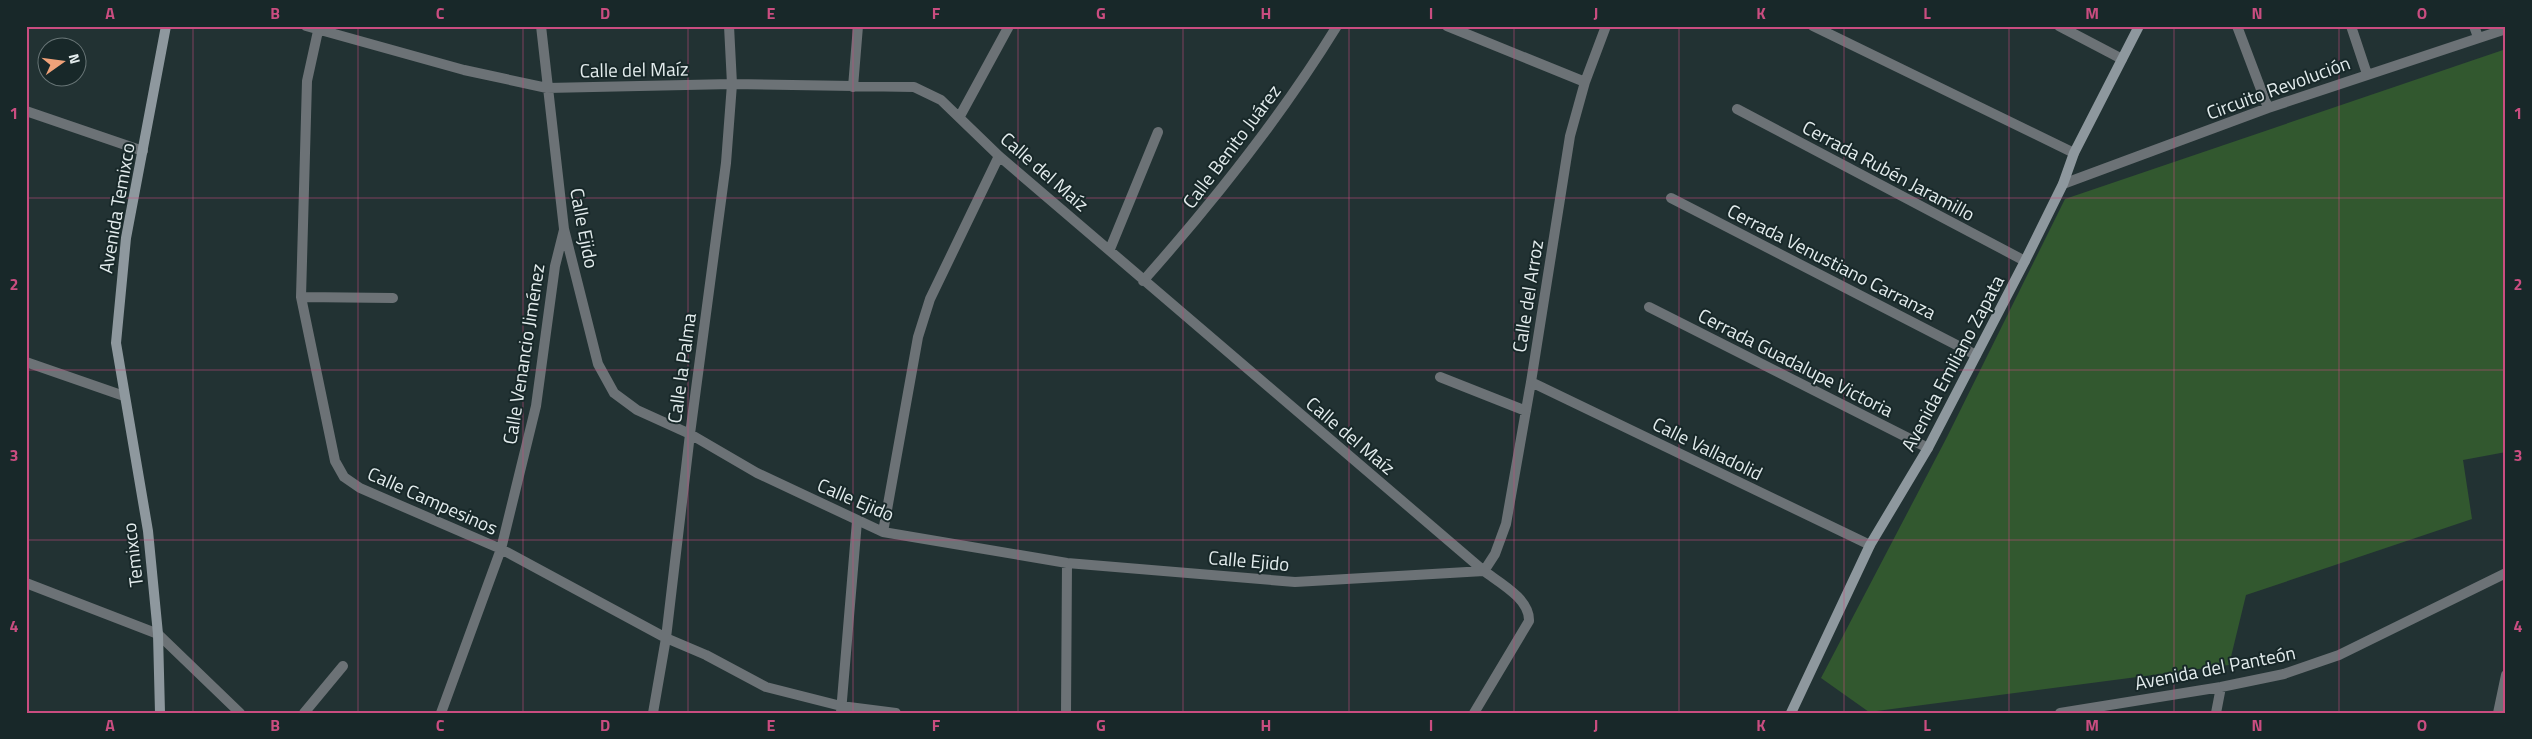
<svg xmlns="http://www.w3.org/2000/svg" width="2532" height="739" font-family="'Titillium Web',sans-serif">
<rect width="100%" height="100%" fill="#223233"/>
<path fill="#32582f" d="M 2506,49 L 2506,452 L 2463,460 L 2472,519 L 2246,595 L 2229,665 L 1869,712 L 1821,678 L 1947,437 L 2065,199 Z"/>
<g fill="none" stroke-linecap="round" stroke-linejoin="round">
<path stroke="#6c7276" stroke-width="10" d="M 306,26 L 464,70 L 547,88 L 732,84 L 914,87 L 941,100 L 999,156 L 1484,571 C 1500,583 1530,599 1529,621 L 1474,713
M 541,26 L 564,229 L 598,364 L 614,393 L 637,410 L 690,434 L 757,473 L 883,532 L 1067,563 L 1295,582 L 1484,571 L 1495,554 L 1506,524 L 1531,382 L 1570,136 L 1585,82 L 1606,26
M 1447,26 L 1585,82
M 1813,26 L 2074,153
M 2059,26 L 2122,59
M 2237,26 L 2268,108
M 2351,26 L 2367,74
M 2474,26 L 2478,37
M 318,31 L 307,81 L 301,297 L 335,461 L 344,477 L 360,488 L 501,549 L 666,638 L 706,655 L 766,687 L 841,706 L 896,713
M 853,87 L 858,26
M 1737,109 L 2025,261
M 26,111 L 143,151
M 960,116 L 1009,26
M 2063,184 L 2268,108 L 2506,29
M 1671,198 L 1976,355
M 1110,249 L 1158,132
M 1143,281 C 1214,201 1281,117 1337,26
M 301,297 L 393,298
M 1649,307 L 1928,448
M 26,362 L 124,396
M 1440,377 L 1526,411
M 1531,382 L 1870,545
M 883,532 L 918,337 L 930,299 L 999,156
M 26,583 L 158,634 L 240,713
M 841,712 L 857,521
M 304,713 L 343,666
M 441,713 L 501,549 L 536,406 L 555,266 L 564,230
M 653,713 L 666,638 L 690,434 L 726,163 L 732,84 L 729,26
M 1066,713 L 1067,563
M 2060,713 L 2221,687 L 2284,674 L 2339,655 L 2506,573
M 2216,713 L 2221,687
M 2498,713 L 2506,675"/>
<path stroke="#8e989e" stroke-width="10" d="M 160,713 L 158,634 L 148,531 L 116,343 L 126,238 L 166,26
M 1791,713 L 1870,545 L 1928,448 L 2025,261 L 2063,184 L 2074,153 L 2139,26"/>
</g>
<path fill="none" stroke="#ca4d80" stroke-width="1" stroke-opacity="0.55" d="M 193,26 L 193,713M 358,26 L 358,713M 523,26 L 523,713M 688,26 L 688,713M 853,26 L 853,713M 1018,26 L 1018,713M 1183,26 L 1183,713M 1349,26 L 1349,713M 1514,26 L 1514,713M 1679,26 L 1679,713M 1844,26 L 1844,713M 2009,26 L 2009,713M 2174,26 L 2174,713M 2339,26 L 2339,713M 26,198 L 2506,198M 26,370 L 2506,370M 26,540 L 2506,540"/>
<g text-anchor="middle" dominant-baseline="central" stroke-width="4" stroke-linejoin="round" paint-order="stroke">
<g font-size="19" fill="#e3eced" stroke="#182829">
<text transform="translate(634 69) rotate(-1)">Calle del Maíz</text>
<text transform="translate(2278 87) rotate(-20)">Circuito Revolución</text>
<text transform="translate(1231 146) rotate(-53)">Calle Benito Juárez</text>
<text transform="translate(1889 170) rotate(28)">Cerrada Rubén Jaramillo</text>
<text transform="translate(1045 171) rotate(41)">Calle del Maíz</text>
<text transform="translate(116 208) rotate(-80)">Avenida Temixco</text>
<text transform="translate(585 228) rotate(79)">Calle Ejido</text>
<text transform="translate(1832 261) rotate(27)">Cerrada Venustiano Carranza</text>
<text transform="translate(1527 296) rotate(-81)">Calle del Arroz</text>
<text transform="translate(523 354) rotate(-81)">Calle Venancio Jiménez</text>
<text transform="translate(1796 362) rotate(27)">Cerrada Guadalupe Victoria</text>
<text transform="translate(1952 363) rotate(-62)">Avenida Emiliano Zapata</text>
<text transform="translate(681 368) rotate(-82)">Calle la Palma</text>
<text transform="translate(1351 435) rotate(40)">Calle del Maíz</text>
<text transform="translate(1708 448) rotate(26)">Calle Valladolid</text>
<text transform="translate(856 499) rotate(23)">Calle Ejido</text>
<text transform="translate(433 500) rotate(24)">Calle Campesinos</text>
<text transform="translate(132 555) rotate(-97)">Temixco</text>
<text transform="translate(1249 560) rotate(5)">Calle Ejido</text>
<text transform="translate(2215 667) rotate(-11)">Avenida del Panteón</text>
</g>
</g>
<rect width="2532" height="739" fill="none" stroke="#182829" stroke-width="55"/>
<g transform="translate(62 62) rotate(76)"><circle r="24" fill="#182829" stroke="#697677"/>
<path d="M0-4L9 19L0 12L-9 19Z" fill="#f0a279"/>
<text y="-8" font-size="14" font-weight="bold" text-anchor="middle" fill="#e3eced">N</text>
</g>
<rect x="28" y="28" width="2476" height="684" fill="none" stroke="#ca4d80" stroke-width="2"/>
<g font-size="16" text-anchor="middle" font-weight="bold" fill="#ca4d80">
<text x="110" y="19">A</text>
<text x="275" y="19">B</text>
<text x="440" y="19">C</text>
<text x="605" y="19">D</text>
<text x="771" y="19">E</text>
<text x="936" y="19">F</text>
<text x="1101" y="19">G</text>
<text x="1266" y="19">H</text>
<text x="1431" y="19">I</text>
<text x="1596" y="19">J</text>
<text x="1761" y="19">K</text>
<text x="1927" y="19">L</text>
<text x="2092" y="19">M</text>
<text x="2257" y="19">N</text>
<text x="2422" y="19">O</text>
<text x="14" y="119">1</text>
<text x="2518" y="119">1</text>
<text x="14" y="290">2</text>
<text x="2518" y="290">2</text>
<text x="14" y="461">3</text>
<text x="2518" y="461">3</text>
<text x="14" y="632">4</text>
<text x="2518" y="632">4</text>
<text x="110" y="731">A</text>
<text x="275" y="731">B</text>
<text x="440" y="731">C</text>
<text x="605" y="731">D</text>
<text x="771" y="731">E</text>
<text x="936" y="731">F</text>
<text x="1101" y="731">G</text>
<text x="1266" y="731">H</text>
<text x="1431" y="731">I</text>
<text x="1596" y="731">J</text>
<text x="1761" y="731">K</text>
<text x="1927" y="731">L</text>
<text x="2092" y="731">M</text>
<text x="2257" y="731">N</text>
<text x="2422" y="731">O</text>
</g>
</svg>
